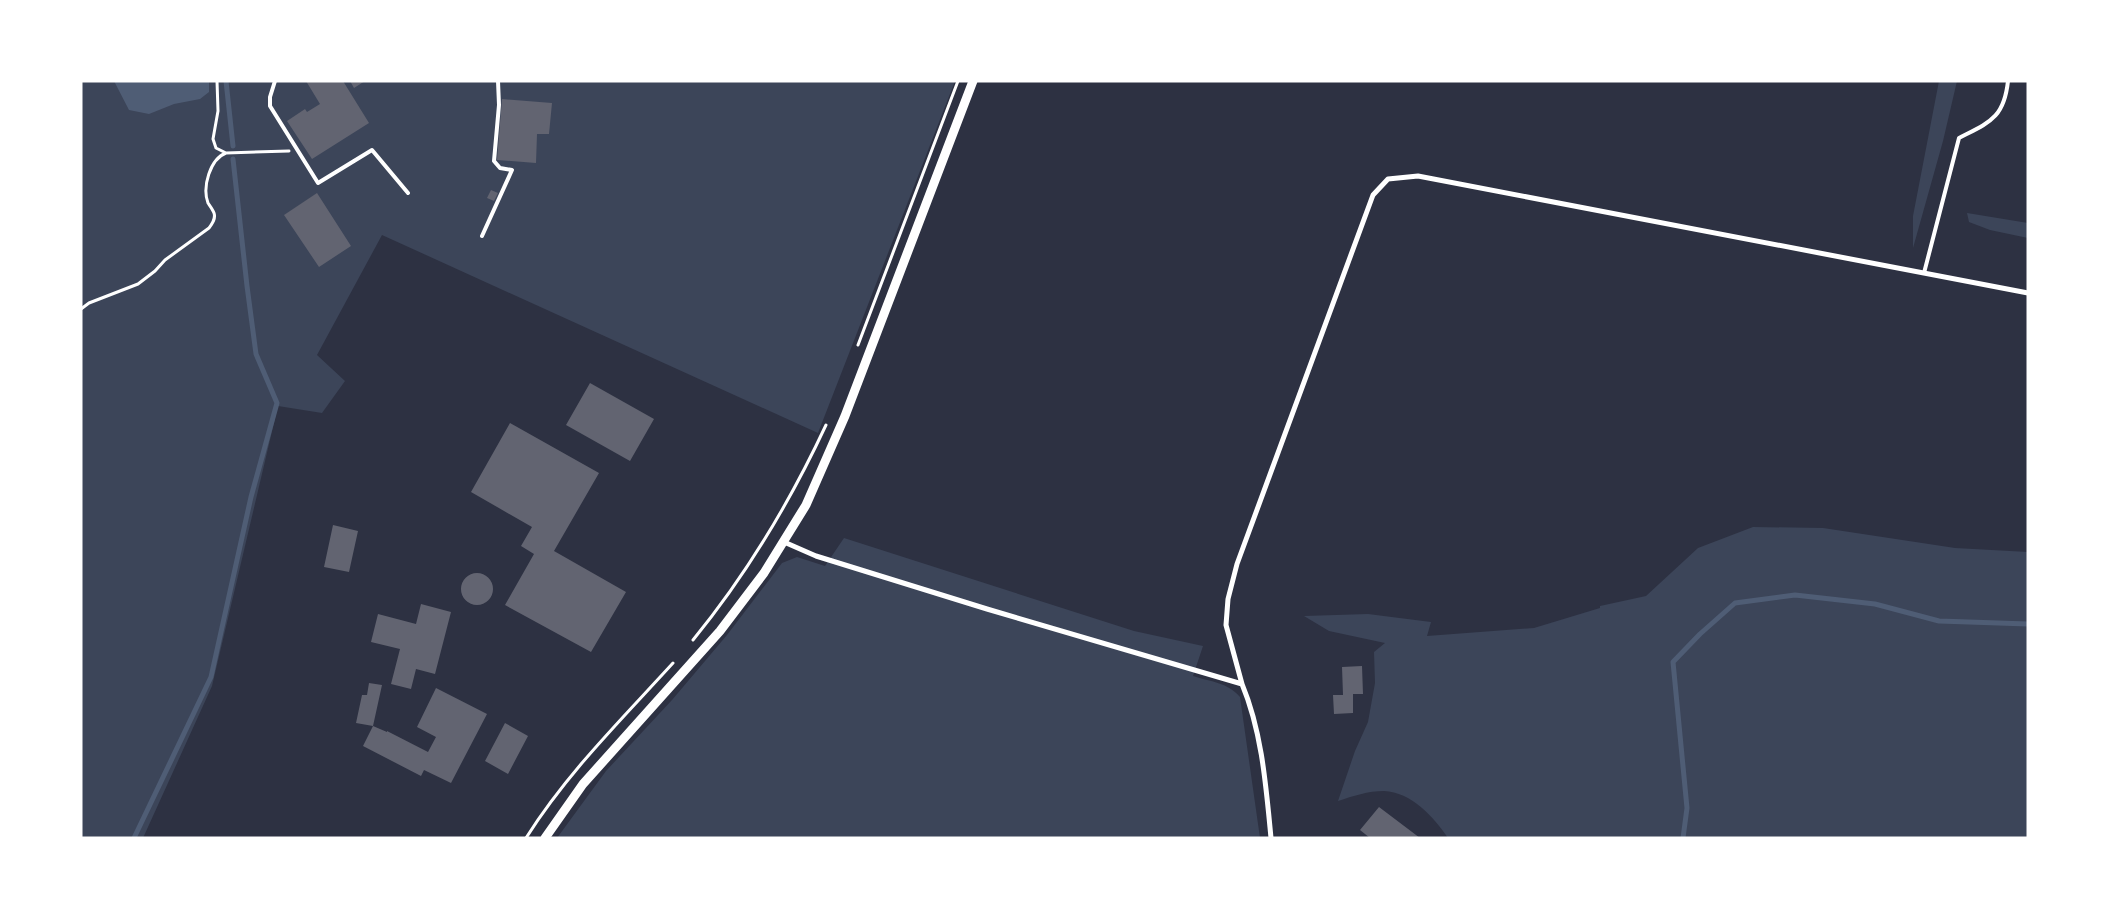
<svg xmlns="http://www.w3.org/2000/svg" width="2109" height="919" font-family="'DejaVu Sans',sans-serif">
<rect width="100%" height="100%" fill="#2d3142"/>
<path fill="#3c4559" d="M 81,81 L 955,81 L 818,433 L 382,235 L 317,355 L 345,381 L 322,413 L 278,406 L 212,686 L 143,838 L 81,838 Z
M 1939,81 L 1957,81 L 1943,141 L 1913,248 L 1913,216 Z
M 1967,213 L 2028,223 L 2028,238 L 1990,230 L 1969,222 Z
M 1753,527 L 1823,528 L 1955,548 L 2028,552 L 2028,838 L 1448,838 C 1434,817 1411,792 1384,791 C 1368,791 1353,796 1338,801 L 1355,751 L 1368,722 L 1375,683 L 1374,652 L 1385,643 L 1329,631 L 1304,616 L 1368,614 L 1431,622 L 1427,636 L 1534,628 L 1600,608 L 1600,606 L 1646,596 L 1698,548 Z
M 844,538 L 1134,631 L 1203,646 L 1193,676 C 1211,682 1227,682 1240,697 L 1260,838 L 557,838 L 606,771 L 672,700 L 727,635 L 782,563 L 797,557 L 825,566 Z"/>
<path fill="#4f5d75" d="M 114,81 L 209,81 L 209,92 L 200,99 L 174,104 L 149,114 L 129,110 Z"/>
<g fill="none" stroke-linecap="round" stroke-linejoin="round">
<path stroke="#4f5d75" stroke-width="5" d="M 226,81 L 233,146
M 134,838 L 211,677 L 251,497 L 277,403 L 256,354 L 247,286 L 233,159
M 1683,838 L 1687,808 L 1673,662 L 1700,634 L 1735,603 L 1795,595 L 1875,604 L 1939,621 L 2028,624"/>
</g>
<path fill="#626471" d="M 306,81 L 343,81 L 369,123 L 312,159 L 287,121 L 305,109 L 307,112 L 320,104 Z
M 350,81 L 365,81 L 354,88 Z
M 502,99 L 552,103 L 549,134 L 537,134 L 536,163 L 497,160 Z
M 491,190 L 498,193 L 494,201 L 487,198 Z
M 317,193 L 351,246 L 319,267 L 284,215 Z
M 590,383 L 654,419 L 630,461 L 566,425 Z
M 510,423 L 599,473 L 554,551 L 626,592 L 591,652 L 505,605 L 534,554 L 521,546 L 532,527 L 471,492 Z
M 333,525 L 358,531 L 349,572 L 324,567 Z
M461 589a16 16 0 1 1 32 0a16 16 0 1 1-32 0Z
M 421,604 L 451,612 L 435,674 L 416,669 L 411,689 L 391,684 L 400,649 L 371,642 L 378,614 L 416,624 Z
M 1362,666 L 1363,694 L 1353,694 L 1353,713 L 1334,714 L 1333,695 L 1343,695 L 1342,667 Z
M 369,683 L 382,685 L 373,726 L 356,723 L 362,695 L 367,695 Z
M 436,688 L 487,714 L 451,783 L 424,770 L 421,776 L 363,746 L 373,726 L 387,732 L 387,731 L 428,752 L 436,737 L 417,727 Z
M 505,723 L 528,736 L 508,774 L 485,761 Z
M 1379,807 L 1420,838 L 1370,838 L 1360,830 Z"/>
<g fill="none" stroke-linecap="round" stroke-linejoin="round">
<path stroke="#fff" stroke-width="3" d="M 217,81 L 218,111 L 213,139 L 216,148 L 226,153
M 81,309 L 89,303 L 138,284 L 155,271 L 165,260 L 209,228 C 212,224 216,219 214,213 C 213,210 210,206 208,203 C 202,187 210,159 226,153 L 289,151
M 858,345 L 958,81
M 693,640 C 747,574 790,502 826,425
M 526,838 C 567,773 621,720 673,663"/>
<path stroke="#fff" stroke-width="4" d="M 275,81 L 270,97 L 270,106 L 318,183 L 372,150 L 408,193
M 482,236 L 512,170 L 500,168 L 494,161 L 499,105 L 498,81
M 1924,273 L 1959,138 C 1990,122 2004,118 2008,81"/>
<path stroke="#fff" stroke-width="5" d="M 784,542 L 816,556 L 987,609 L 1242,684 C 1262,732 1266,786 1271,838
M 1242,684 L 1226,625 L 1228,599 L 1237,564 L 1373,195 L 1388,179 L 1418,176 L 2028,293"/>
<path stroke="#fff" stroke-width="9" d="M 545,838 L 583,784 L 720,631 L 764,573 L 806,505 L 845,416 L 973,81"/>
</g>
<rect width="2109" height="919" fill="none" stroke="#ffffff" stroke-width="165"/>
</svg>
